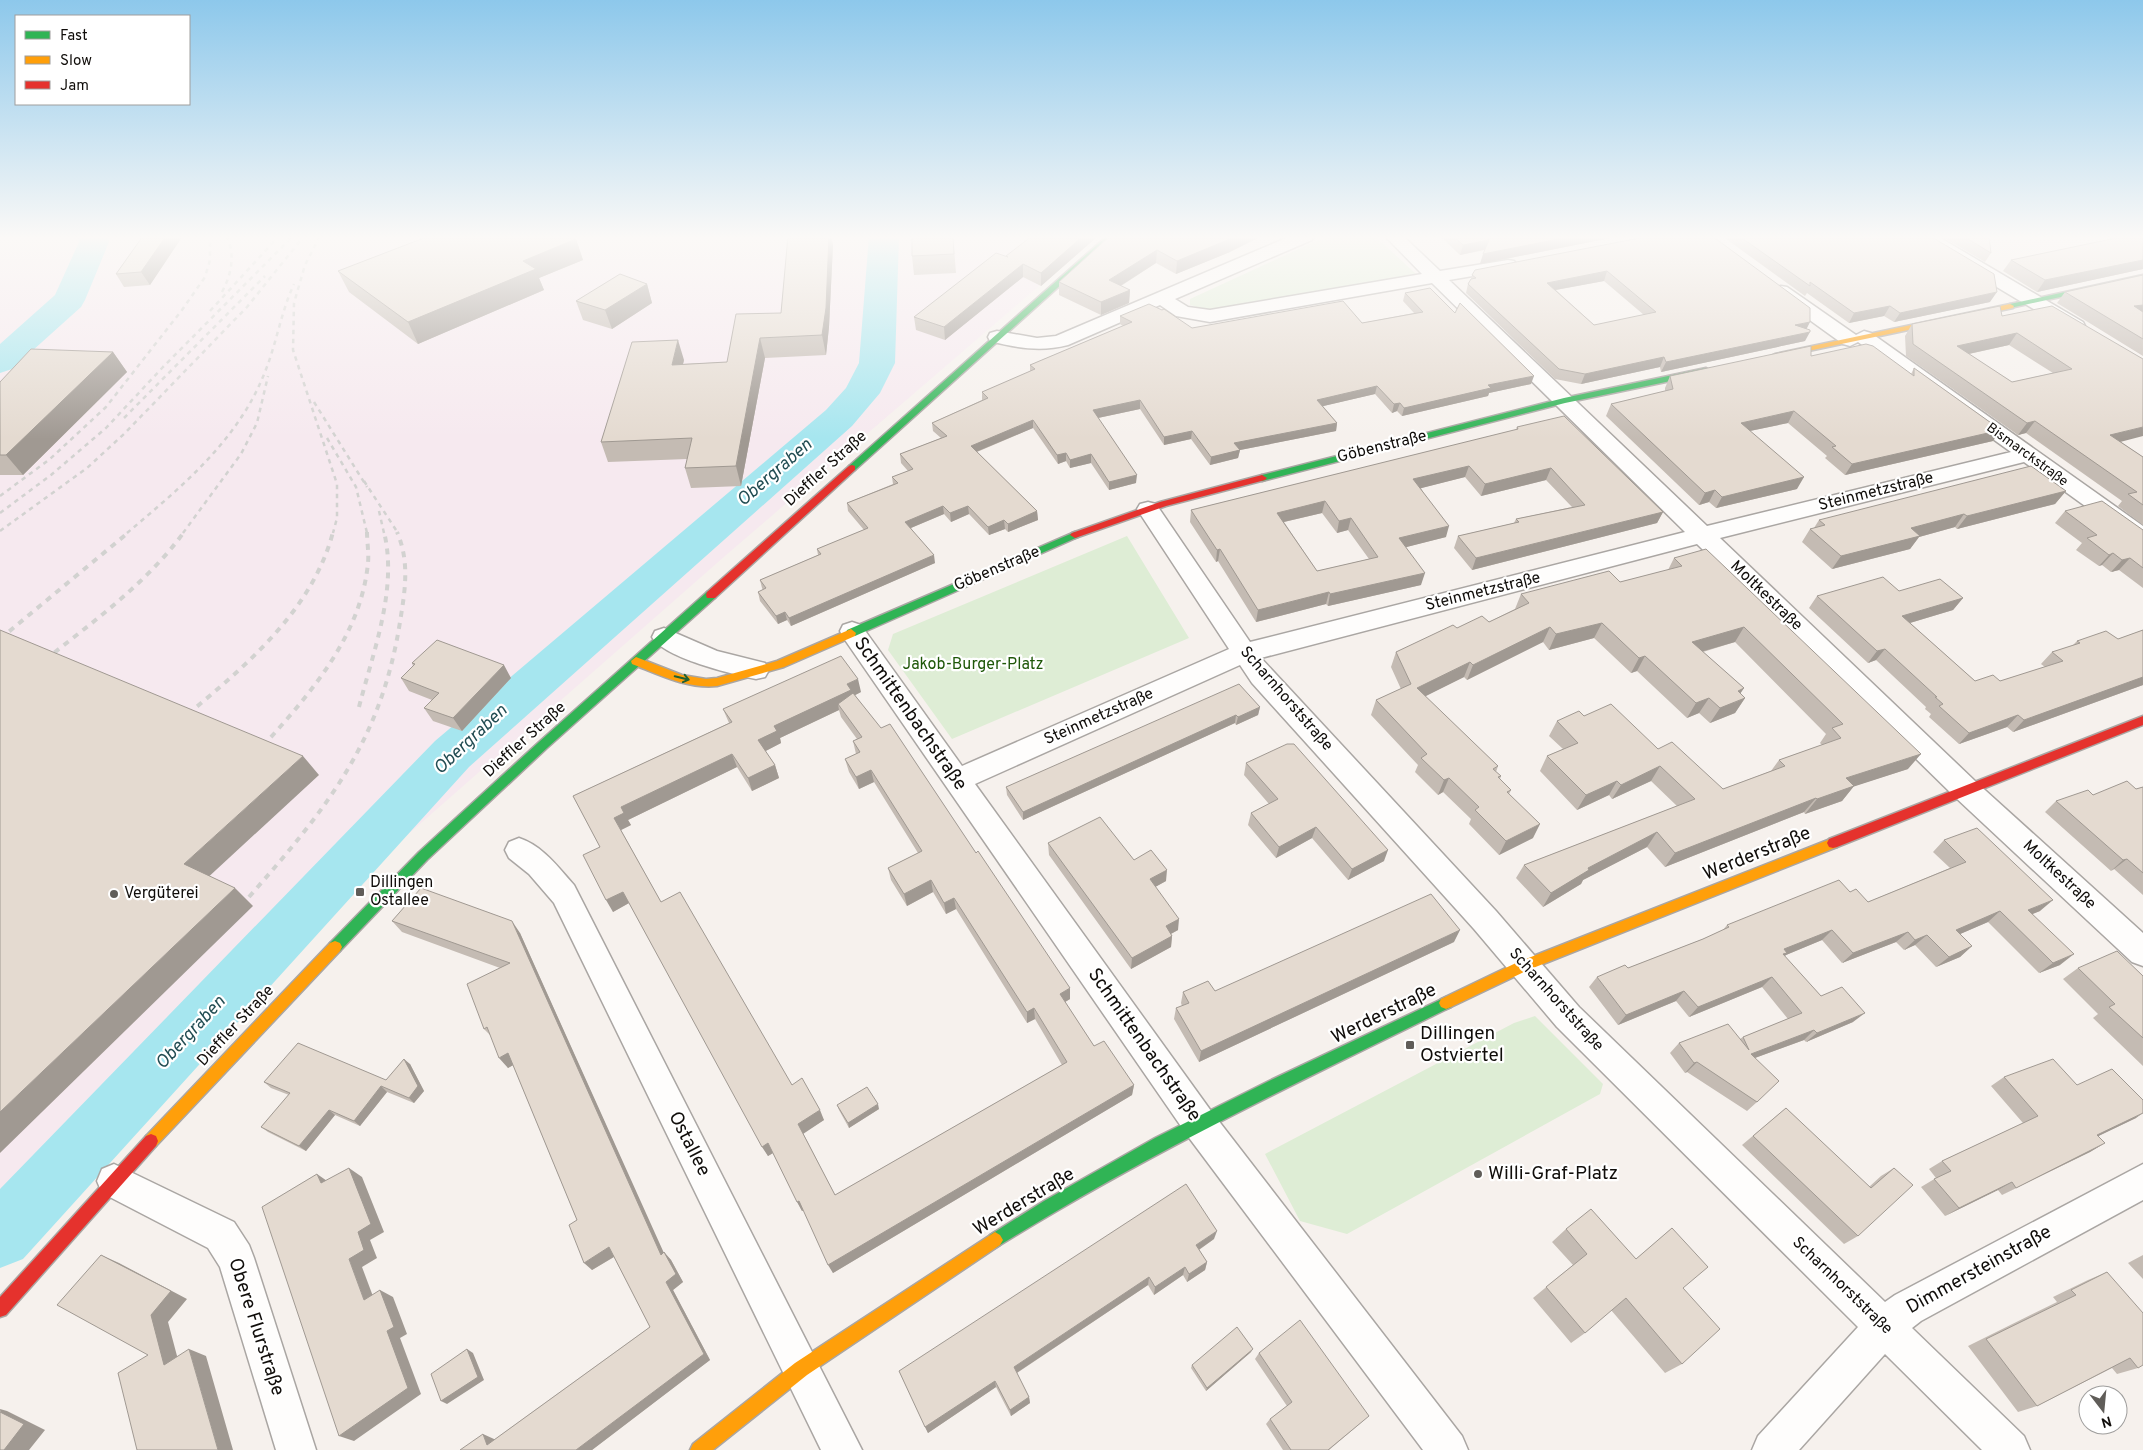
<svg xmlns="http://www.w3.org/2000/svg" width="2143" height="1450" font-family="Overpass,sans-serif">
<rect width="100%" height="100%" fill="#f6f1ed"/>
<path fill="#f6e9ef" d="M 0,236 L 1097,236 L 725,556 L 371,867 L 0,1266 Z"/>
<path fill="#deedd5" d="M 1335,236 L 1375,236 L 1416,274 L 1211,311 L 1190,305 L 1190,299 L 1316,241 Z
M 1127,536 L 1189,638 L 952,739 L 888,650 L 893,634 Z
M 1535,1016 L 1603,1084 L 1600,1094 L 1347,1234 L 1300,1221 L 1265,1154 L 1514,1023 Z"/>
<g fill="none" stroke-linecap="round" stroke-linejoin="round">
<path fill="#a6e6ef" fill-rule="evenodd" d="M 78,236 L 108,236 L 109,242 L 85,300 L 81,307 L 12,369 L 0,373 L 0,344 L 55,295 L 79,242 Z
M 869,236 L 899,236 L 895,363 L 880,393 L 852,426 L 469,767 L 23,1259 L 0,1268 L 0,1189 L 435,741 L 826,410 L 846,388 L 859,363 Z"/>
<g stroke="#aaa6a3" stroke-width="3">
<path id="street" d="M 1291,236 L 1314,236 L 1312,240 L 1175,299 L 1188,307 L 1210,310 L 1422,274 L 1385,236 L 1403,236 L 1440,271 L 1508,260 L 1514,261 L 1517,265 L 1514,269 L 1449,280 L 1707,526 L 2011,452 L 1858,342 L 1850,346 L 1843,344 L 1775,295 L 1772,291 L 1775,287 L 1781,286 L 1787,287 L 1856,335 L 1864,331 L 1871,333 L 2143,526 L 2143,545 L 2135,542 L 2024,462 L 1720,538 L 1975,781 L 2143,933 L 2143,966 L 2132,962 L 1955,797 L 1697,544 L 1261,658 L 1496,911 L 1579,1007 L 1885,1302 L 1895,1295 L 2143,1164 L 2143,1200 L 1921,1321 L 1912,1328 L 2024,1436 L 2030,1450 L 1982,1450 L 1885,1354 L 1799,1450 L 1752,1450 L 1758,1436 L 1858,1327 L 1557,1027 L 1474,929 L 1252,683 L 1240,665 L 975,784 L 1211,1111 L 1462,1436 L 1468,1450 L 1423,1450 L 1187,1135 L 843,637 L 840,631 L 843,625 L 852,622 L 861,625 L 962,766 L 1229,649 L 1137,509 L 1140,504 L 1148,502 L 1156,504 L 1250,642 L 1685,532 L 1432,283 L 1210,322 L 1176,316 L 1160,305 L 1068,345 C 1041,352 1017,348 990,341 L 988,337 L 990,333 L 997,331 L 1037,338 L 1056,336 Z
M 1916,236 L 1937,236 L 2083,322 L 2085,326 L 2083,330 L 2076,332 L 2069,330 L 1918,240 Z
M 664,628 L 717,651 L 765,663 L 769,670 L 765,677 L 756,679 C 732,674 664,658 652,637 L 655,631 Z
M 519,838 C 543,846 558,867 574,885 L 862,1450 L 821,1450 L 554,903 L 529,874 L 509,858 L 505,850 L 509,842 Z
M 114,1164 L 234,1222 L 249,1245 L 254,1258 L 316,1450 L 276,1450 L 220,1267 L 208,1248 L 102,1193 L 97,1181 L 102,1169 Z"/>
</g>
<g stroke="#aaa6a3" stroke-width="3">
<path id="fast" d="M 1107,236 L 1115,236 L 855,470 L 849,470 L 849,466 Z
M 2143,275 L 2143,279 L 2010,308 L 2006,306 L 2010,304 Z
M 1706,368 L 1710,371 L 1709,373 L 1565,403 L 1262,481 L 1257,478 L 1262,475 L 1564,398 Z
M 1075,532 L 1078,533 L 1080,535 L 1078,537 L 855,636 L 847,636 L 846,633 L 847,630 Z
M 711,591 L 716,595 L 715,598 L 547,748 L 427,860 L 340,951 L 335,953 L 330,951 L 328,947 L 330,943 L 419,852 L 539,742 L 707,592 Z
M 1446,997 L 1451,999 L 1453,1003 L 1451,1007 C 1298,1082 1145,1155 1000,1245 L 995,1248 L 990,1245 L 987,1240 L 990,1235 L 1044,1201 L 1155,1138 L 1269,1081 Z"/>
</g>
<g stroke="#aaa6a3" stroke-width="3">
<path id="slow" d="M 2010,304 L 2014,306 L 2013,308 L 1775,358 L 1771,356 L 1775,354 Z
M 851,629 L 856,633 L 855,636 L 784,667 L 717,686 C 687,689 660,675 632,664 L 631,661 L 636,657 L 682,675 L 706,679 L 717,678 L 777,661 Z
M 1833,838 L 1837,839 L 1839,843 L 1837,847 L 1528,970 L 1451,1007 L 1446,1009 L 1441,1007 L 1439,1003 L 1441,999 L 1518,962 Z
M 335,941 L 340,943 L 342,947 L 340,951 L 156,1146 L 151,1148 L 146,1146 L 144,1141 L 146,1136 L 330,943 Z
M 995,1232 L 1000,1235 L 1003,1240 L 1000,1245 L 807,1375 L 713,1450 L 690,1450 L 693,1444 L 795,1363 Z"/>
</g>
<g stroke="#aaa6a3" stroke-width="3">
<path id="jam" d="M 852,465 L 855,466 L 855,470 L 715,598 L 707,598 L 706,595 L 707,592 L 849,466 Z
M 1262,475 L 1267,478 L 1265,480 L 1166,506 L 1078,537 L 1075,538 L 1070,535 L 1072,533 L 1160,502 Z
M 2143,716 L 2143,725 L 1837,847 L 1833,848 L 1829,847 L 1827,843 L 1829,839 Z
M 151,1134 L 156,1136 L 158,1141 L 156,1146 L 6,1315 L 0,1317 L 0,1297 L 146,1136 Z"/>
</g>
<use href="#street" fill="#fefdfc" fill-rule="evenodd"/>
<use href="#fast" fill="#30b455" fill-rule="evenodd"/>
<use href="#slow" fill="#ff9f0a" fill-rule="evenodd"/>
<use href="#jam" fill="#e5322d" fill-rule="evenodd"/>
<path stroke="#d2d2d0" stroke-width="2.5" stroke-dasharray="4.5 4.5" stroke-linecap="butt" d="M 320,236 L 305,265 L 294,303 L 293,350 L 337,484 L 337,518 L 333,533
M 222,292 C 232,273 235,256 227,236
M 210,311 L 279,236
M 314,402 L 367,487
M 124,418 L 265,276
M 327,438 L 356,487 L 367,533
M 364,481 L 398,533
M 0,496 L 50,459 L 106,407 L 182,310 L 205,277 L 210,260 L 210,236
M 379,511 L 384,533
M 0,513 L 51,475 L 106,428 L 163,367 L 293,236
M 0,531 L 87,468 L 125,433 L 247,307 L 304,236
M 127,533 C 179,489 235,443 262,379 C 276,348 280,314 294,284
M 183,533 L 241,454 L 257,423 L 268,376"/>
<path stroke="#d2d2d0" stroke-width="4" stroke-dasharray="6 6" stroke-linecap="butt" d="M 0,639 L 129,532
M 45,660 C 94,621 147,583 184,532
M 359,707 C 373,652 398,589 384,532
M 188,714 C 247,665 313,609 333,532
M 263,746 C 310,694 361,636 368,563 C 369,553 367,542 367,532
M 249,897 C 327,808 381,742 400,622 C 405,591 410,562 397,532"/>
</g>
<path fill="#c4bbb3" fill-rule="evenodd" d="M 143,236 L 182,237 L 150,285 L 124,287 L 116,274 Z
M 788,236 L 831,236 L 833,245 L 829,327 L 826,355 L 765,358 L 741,486 L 691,488 L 685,468 L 687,459 L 608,462 L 601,442 L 684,360 L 683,364 L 727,362 L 781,313 Z
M 953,236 L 956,273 L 914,275 L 912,256 Z
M 1098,236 L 1041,286 L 1023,277 L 945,340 L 916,330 L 914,317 L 1006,256 Z
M 1110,236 L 1230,252 L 1176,274 L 1156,263 L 1121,286 L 1130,290 L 1129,303 L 1101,315 L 1059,295 L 1059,282 Z
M 1440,236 L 1620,236 L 1480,264 L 1485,250 L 1460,255 Z
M 1650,236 L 1807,329 L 1805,341 L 1661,372 L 1660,367 L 1581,384 L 1555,379 L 1466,293 L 1468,284 L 1471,279 L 1472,275 ZM 1604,281 L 1644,315 L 1594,325 L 1556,290 Z
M 1722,236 L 1930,236 L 1990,302 L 1894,322 L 1884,316 L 1849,323 L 1807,293 L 1805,296 Z
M 1941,236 L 1989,236 L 1991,253 L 1985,262 Z
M 2143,236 L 2143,269 L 2037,292 L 2003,271 L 2011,260 Z
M 576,239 L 583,260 L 539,278 L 544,290 L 418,344 L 349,292 L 338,271 Z
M 2143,275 L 2143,356 L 2057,303 L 2065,292 Z
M 647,284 L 652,303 L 612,329 L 583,320 L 576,301 Z
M 1405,293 L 1455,313 L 1531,384 L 1489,393 L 1488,396 L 1402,416 L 1397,411 L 1392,413 L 1375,394 L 1323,406 L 1337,423 L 1336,431 L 1240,450 L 1238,458 L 1210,465 L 1191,439 L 1164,445 L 1140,409 L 1098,418 L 1136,483 L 1109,490 L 1091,463 L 1070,468 L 1066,461 L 1058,464 L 1033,428 L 977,452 L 1037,511 L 1038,520 L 1008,532 L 1005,529 L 989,535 L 969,514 L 951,522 L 944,514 L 911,528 L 935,563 L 791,626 L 787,620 L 778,624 L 760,601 L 758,592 L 763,590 L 762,588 L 760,580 L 818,555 L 817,549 L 864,530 L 848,511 L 847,503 L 893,484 L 892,477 L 908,471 L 901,463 L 900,454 L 941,438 L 933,431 L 932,423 L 982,400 L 982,392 L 1030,372 L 1030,365 L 1123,326 L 1120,324 L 1120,316 L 1192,328 L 1362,323 L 1414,313 L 1403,301 Z
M 2002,316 L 2143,359 L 2121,442 L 2143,457 L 2143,525 L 2118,506 L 2122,501 L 2026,433 L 2018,435 L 1906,356 L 1905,336 L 1912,324 ZM 2009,345 L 2053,373 L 2012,382 L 1969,354 Z
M 113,352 L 127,372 L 23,475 L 0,475 L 0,382 Z
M 1811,356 L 1911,374 L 1914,368 L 2001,430 L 1993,441 L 1845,475 L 1825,458 L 1827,456 L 1788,423 L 1750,431 L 1797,489 L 1716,508 L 1709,502 L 1699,505 L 1606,416 L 1611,404 L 1665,391 L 1665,388 L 1670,376 Z
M 1517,427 L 1663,512 L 1657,523 L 1472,570 L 1454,548 L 1458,536 L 1514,523 L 1516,519 L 1572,507 L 1546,480 L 1481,496 L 1465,477 L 1421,488 L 1446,537 L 1406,547 L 1421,585 L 1328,606 L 1326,604 L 1256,622 L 1218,561 L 1216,562 L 1190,522 L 1191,510 L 1516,430 ZM 1322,513 L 1337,533 L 1348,530 L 1369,559 L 1317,571 L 1284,522 Z
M 2066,491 L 2055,504 L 1957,529 L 1955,527 L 1919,537 L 1910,549 L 1832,569 L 1802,542 L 1810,529 L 1814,528 L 1819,520 Z
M 2065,511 L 2143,530 L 2143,588 L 2119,570 L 2111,572 L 2102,565 L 2099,566 L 2076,550 L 2082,543 L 2055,523 Z
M 1674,558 L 1908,769 L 1854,786 L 1842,801 L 1805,814 L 1804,812 L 1665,867 L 1647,847 L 1583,880 L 1581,884 L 1543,907 L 1516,878 L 1524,865 L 1677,806 L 1651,781 L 1612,799 L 1609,795 L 1577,810 L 1540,771 L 1547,756 L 1563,749 L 1549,736 L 1557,721 L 1584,716 L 1658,749 L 1723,789 L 1771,771 L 1779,760 L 1822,745 L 1820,743 L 1826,734 L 1735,642 L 1703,652 L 1744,688 L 1740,693 L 1745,698 L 1735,713 L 1710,723 L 1699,713 L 1687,718 L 1637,671 L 1631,673 L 1594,638 L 1549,650 L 1543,642 L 1467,680 L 1464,677 L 1425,696 L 1498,766 L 1496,772 L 1501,776 L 1500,779 L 1511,790 L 1509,794 L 1533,838 L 1499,855 L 1469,824 L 1471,819 L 1443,792 L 1438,795 L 1415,772 L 1418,765 L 1371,715 L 1376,700 L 1401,689 L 1391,667 L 1396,652 L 1457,628 L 1489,622 L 1515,609 L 1521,594 L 1620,582 L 1668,570 Z
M 1899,591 L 1963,598 L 1953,610 L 1910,623 L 1975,681 L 2000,681 L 2045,667 L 2041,664 L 2052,652 L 2072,646 L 2077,641 L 2118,639 L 2143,630 L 2143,685 L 2013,732 L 2007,727 L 1959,744 L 1929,717 L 1931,714 L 1925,709 L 1926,707 L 1876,660 L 1868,663 L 1809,608 L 1817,596 Z
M 412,663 L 511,678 L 462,731 L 433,721 L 424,708 L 432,700 L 409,691 L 401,678 L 413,666 Z
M 861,692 L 855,695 L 1070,999 L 1065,1002 L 1094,1046 L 1134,1085 L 1132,1095 L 833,1273 L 804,1210 L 802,1211 L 773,1153 L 768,1156 L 629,903 L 613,912 L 600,847 L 573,796 L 729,723 L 723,709 ZM 839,710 L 841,717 L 857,739 L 853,741 L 856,754 L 845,759 L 849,772 L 859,789 L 874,782 L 918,853 L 888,868 L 891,880 L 907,906 L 933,892 L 946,914 L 956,909 L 1027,1023 L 1035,1019 L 1062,1065 L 835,1195 L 803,1133 L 824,1120 L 792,1085 L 661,902 L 621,830 L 631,825 L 628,820 L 737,767 L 752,791 L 779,778 L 775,765 L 765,751 L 781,743 L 780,738 Z
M 1260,707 L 1258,715 L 1236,725 L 1235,723 L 1023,820 L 1007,795 L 1006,787 Z
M 1246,763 L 1384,861 L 1348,880 L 1312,838 L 1276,858 L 1248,825 L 1251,813 L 1269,804 L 1244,775 Z
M 2143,787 L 2143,895 L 2114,869 L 2111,871 L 2045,812 L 2056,801 L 2093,795 L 2136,789 Z
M 1944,840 L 2040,911 L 2032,914 L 2060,965 L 2039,973 L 1988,922 L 1960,934 L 1972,946 L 1960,957 L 1936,967 L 1915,945 L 1904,950 L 1896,942 L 1842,963 L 1822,940 L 1786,955 L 1784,956 L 1821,996 L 1853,1022 L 1806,1042 L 1804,1040 L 1755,1058 L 1757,1102 L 1747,1111 L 1687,1072 L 1685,1073 L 1670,1053 L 1679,1043 L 1740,1039 L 1743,1037 L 1788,1019 L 1762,987 L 1689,1017 L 1676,1001 L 1618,1025 L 1589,987 L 1597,977 L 1628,968 L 1703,939 L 1723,930 L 1727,925 L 1850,892 L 1868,902 L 1950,868 L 1933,852 Z
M 1048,843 L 1134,860 L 1166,881 L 1155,887 L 1178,930 L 1171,934 L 1172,936 L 1171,947 L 1131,969 L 1049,855 Z
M 392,921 L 520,933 L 663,1253 L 664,1252 L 671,1260 L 683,1282 L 673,1290 L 710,1360 L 592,1450 L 460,1450 L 494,1439 L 494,1440 L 650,1327 L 614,1257 L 592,1270 L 577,1220 L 513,1065 L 508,1068 L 490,1035 L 484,1029 L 500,968 L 402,932 Z
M 1454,942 L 1199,1062 L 1174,1019 L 1176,1008 L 1182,1006 L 1181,1003 L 1183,992 L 1215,991 Z
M 2078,968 L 2143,976 L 2143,1066 L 2093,1018 L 2098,1014 L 2063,979 Z
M 410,1064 L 424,1091 L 414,1103 L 387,1092 L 360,1126 L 335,1115 L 306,1151 L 268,1132 L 261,1127 L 289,1095 L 271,1088 L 264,1082 L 386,1080 Z
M 2004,1077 L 2077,1085 L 2136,1118 L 2098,1136 L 2105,1143 L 2090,1152 L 2002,1195 L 1998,1190 L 1945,1216 L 1921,1187 L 1936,1178 L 1929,1169 L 1942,1161 L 2023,1123 L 1991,1086 Z
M 837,1105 L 879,1109 L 849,1128 L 839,1110 Z
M 1786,1108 L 1869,1187 L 1881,1176 L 1894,1168 L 1858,1236 L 1844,1244 L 1742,1145 Z
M 1672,1228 L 1683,1288 L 1682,1364 L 1665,1373 L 1611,1310 L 1585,1333 L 1571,1343 L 1533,1298 L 1573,1265 L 1552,1242 L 1566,1229 L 1636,1259 Z
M 1214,1239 L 1199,1250 L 1207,1262 L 1205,1270 L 1187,1282 L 1183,1275 L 1154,1295 L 1148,1285 L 1017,1373 L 1029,1397 L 1030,1403 L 1011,1416 L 996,1387 L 928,1433 L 899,1371 Z
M 2143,1255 L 2143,1279 L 2128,1263 Z
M 2107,1272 L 2138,1368 L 2117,1374 L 2112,1368 L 2037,1406 L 2018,1412 L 1968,1346 L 2057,1302 L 2053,1297 L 2088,1280 Z
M 1251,1352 L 1206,1391 L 1191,1368 L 1192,1365 Z
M 1259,1353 L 1363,1421 L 1329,1450 L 1283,1450 L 1266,1424 L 1270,1419 L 1287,1406 L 1255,1359 Z"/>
<path fill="#a09992" d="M 166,236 L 182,237 L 150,285 L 141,272 Z
M 829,236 L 831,236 L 833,245 L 829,327 L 826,355 L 822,335 Z
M 1083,236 L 1098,236 L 1041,286 L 1041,273 Z
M 1237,236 L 1262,236 L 1230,252 L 1176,274 L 1177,261 Z
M 1574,236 L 1620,236 L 1480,264 L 1483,254 Z
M 576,239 L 583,260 L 539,278 L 544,290 L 418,344 L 408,322 L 523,261 Z
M 1489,240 L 1487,249 L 1460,255 L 1463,245 Z
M 1157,250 L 1156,263 L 1109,293 L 1109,280 Z
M 2143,260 L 2143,269 L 2037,292 L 2045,280 Z
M 1023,264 L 1023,277 L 945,340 L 944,327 Z
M 1607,271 L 1604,281 L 1544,292 L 1547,283 Z
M 647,284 L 652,303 L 612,329 L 605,310 Z
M 1130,290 L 1129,303 L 1101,315 L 1101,302 Z
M 1997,292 L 1990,302 L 1894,322 L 1900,313 Z
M 2143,305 L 2143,314 L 2134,306 Z
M 1890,306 L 1884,316 L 1849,323 L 1854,313 Z
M 1810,322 L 1805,332 L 1795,325 Z
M 1810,332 L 1805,341 L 1661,372 L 1666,362 Z
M 2017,333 L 2009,345 L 1950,358 L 1957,346 Z
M 760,338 L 765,358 L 741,486 L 736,466 Z
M 678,340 L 684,360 L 678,384 L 672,365 Z
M 113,352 L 127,372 L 23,475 L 6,455 Z
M 1664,357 L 1660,367 L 1581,384 L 1585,374 Z
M 1534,376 L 1531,384 L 1489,393 L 1488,396 L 1402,416 L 1404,408 L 1488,385 Z
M 1377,386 L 1375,394 L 1315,408 L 1317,400 Z
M 1140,400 L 1140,409 L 1093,419 L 1093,410 Z
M 1400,403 L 1397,411 L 1392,413 L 1394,404 Z
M 1794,411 L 1788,423 L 1735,434 L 1741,423 Z
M 1033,420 L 1033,428 L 971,454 L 971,446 Z
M 2035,421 L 2026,433 L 2018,435 L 2027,423 Z
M 1337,423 L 1336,431 L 1240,450 L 1238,458 L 1210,465 L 1211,457 L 1234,443 Z
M 2143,427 L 2143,436 L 2101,447 L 2110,435 Z
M 2001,430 L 1993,441 L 1845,475 L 1852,464 Z
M 1192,431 L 1191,439 L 1164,445 L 1164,437 Z
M 1066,453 L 1066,461 L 1058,464 L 1057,455 Z
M 1091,454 L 1091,463 L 1070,468 L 1070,460 Z
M 1469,466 L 1465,477 L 1410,491 L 1413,479 Z
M 1551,468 L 1546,480 L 1481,496 L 1485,484 Z
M 1137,475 L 1136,483 L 1109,490 L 1109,482 Z
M 1804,477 L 1797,489 L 1716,508 L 1722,497 Z
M 1715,490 L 1709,502 L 1699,505 L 1705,493 Z
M 2066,491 L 2055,504 L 1957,529 L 1967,516 Z
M 1325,501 L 1322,513 L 1275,524 L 1277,513 Z
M 943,506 L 944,514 L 906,530 L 905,522 Z
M 968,506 L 969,514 L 951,522 L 950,513 Z
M 1037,511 L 1038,520 L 1008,532 L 1008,524 Z
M 1663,512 L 1657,523 L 1472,570 L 1476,558 Z
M 1964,514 L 1955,527 L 1919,537 L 1910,549 L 1832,569 L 1841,556 L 1911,528 Z
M 1351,518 L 1348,530 L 1337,533 L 1339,521 Z
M 1004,520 L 1005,529 L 989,535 L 988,527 Z
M 1449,526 L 1446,537 L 1395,550 L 1399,538 Z
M 1220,549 L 1218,561 L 1216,562 L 1217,550 Z
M 2113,553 L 2102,565 L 2099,566 L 2109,555 Z
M 934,555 L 935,563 L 791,626 L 789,618 Z
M 2130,558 L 2119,570 L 2111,572 L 2122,560 Z
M 1425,573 L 1421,585 L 1328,606 L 1330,594 Z
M 1329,592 L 1326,604 L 1256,622 L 1258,610 Z
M 1963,598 L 1953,610 L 1893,628 L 1902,616 Z
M 785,612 L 787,620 L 778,624 L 776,616 Z
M 1602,623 L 1594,638 L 1549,650 L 1556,634 Z
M 1550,627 L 1543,642 L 1467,680 L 1473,665 Z
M 1744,627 L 1735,642 L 1683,657 L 1692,642 Z
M 1885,649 L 1876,660 L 1868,663 L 1877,651 Z
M 1645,656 L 1637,671 L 1631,673 L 1639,658 Z
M 1470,662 L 1464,677 L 1412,703 L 1417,688 Z
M 504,665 L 511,678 L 462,731 L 453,718 Z
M 2143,677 L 2143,685 L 2013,732 L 2024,720 Z
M 858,679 L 861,692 L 838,704 L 839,710 L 780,738 L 781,743 L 762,753 L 758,740 L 774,726 L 847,684 Z
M 1744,688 L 1734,703 L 1745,698 L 1735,713 L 1710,723 L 1720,708 L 1738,691 Z
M 1709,698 L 1699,713 L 1687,718 L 1696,703 Z
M 1260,707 L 1258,715 L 1236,725 L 1238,717 Z
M 1236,715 L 1235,723 L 1023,820 L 1023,812 Z
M 2018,715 L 2007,727 L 1959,744 L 1969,733 Z
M 732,754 L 737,767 L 628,820 L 631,825 L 621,830 L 614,818 L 621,807 Z
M 1921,754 L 1908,769 L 1834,793 L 1846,778 Z
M 303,756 L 319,775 L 203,882 L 184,864 Z
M 775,765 L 779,778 L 752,791 L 748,778 Z
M 1660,766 L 1651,781 L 1612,799 L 1621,785 Z
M 871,770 L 874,782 L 859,789 L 856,777 Z
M 1449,778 L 1443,792 L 1438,795 L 1444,780 Z
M 1617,781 L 1609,795 L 1577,810 L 1586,795 Z
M 1854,786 L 1842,801 L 1805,814 L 1817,799 Z
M 1816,798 L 1804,812 L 1665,867 L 1675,853 Z
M 1540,824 L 1533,838 L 1499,855 L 1506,841 Z
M 1316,827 L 1312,838 L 1276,858 L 1279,847 Z
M 1657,832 L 1647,847 L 1583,880 L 1581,884 L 1543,907 L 1551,893 L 1588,868 Z
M 1388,850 L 1384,861 L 1348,880 L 1352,869 Z
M 2127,859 L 2114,869 L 2111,871 L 2123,860 Z
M 1167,870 L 1166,881 L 1148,891 L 1150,879 Z
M 931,880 L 933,892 L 907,906 L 904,894 Z
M 235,888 L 253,906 L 0,1153 L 0,1112 Z
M 623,892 L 629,903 L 613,912 L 606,900 Z
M 954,898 L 956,909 L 946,914 L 944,903 Z
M 2053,900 L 2040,911 L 2015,921 L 2028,910 Z
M 2000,911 L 1988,922 L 1944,941 L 1956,930 Z
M 1179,919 L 1178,930 L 1165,937 L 1166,926 Z
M 512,921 L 520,933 L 668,1262 L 661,1255 Z
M 1460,930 L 1454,942 L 1199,1062 L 1201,1051 Z
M 1832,930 L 1822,940 L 1786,955 L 1778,963 L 1784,949 Z
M 1908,932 L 1896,942 L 1842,963 L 1853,953 Z
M 1927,935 L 1915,945 L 1904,950 L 1915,940 Z
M 1172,936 L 1171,947 L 1131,969 L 1132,958 Z
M 1972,946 L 1960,957 L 1936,967 L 1949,957 Z
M 2074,954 L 2060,965 L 2039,973 L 2053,963 Z
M 1772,977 L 1762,987 L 1689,1017 L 1698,1007 Z
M 1070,988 L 1070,999 L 1060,1005 L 1060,994 Z
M 1684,991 L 1676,1001 L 1618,1025 L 1626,1015 Z
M 1034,1008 L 1035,1019 L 1027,1023 L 1027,1012 Z
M 1865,1013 L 1853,1022 L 1806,1042 L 1817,1033 Z
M 1814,1030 L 1804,1040 L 1741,1063 L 1751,1054 Z
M 508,1053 L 517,1063 L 508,1068 L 499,1058 Z
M 404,1059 L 410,1064 L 424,1091 L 414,1103 L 409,1098 Z
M 1697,1062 L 1687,1072 L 1685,1073 L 1694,1063 Z
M 1134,1085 L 1132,1095 L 833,1273 L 828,1265 Z
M 381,1086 L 387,1092 L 360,1126 L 354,1121 Z
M 878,1104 L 879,1109 L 849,1128 L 848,1123 Z
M 329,1110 L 335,1115 L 306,1151 L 299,1146 Z
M 820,1110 L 824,1120 L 803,1134 L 798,1124 Z
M 2143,1113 L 2136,1118 L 2082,1144 L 2097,1135 Z
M 768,1143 L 773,1153 L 768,1156 L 762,1147 Z
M 2105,1143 L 2090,1152 L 2002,1195 L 2016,1188 Z
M 349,1168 L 362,1177 L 384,1232 L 370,1240 L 377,1258 L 362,1267 L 377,1307 L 364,1300 L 349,1259 L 358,1232 Z
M 317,1174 L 330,1183 L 321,1183 Z
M 2012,1182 L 1998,1190 L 1945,1216 L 1959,1208 Z
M 799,1201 L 804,1210 L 802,1211 L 797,1202 Z
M 1217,1231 L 1214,1239 L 1194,1253 L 1196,1245 Z
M 609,1247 L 617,1255 L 592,1270 L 584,1263 Z
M 664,1252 L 671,1260 L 683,1282 L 673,1290 L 710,1360 L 592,1450 L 576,1450 L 704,1354 L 666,1282 Z
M 101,1255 L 119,1263 L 187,1299 L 168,1322 L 181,1371 L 164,1365 Z
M 1207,1262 L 1205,1270 L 1187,1282 L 1189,1274 Z
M 1185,1267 L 1183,1275 L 1154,1295 L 1155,1287 Z
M 1149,1277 L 1148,1285 L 1015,1374 L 1014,1367 Z
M 380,1290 L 393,1297 L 407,1334 L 400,1338 L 421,1394 L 354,1441 L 339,1436 L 387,1331 Z
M 189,1349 L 206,1356 L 233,1450 L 218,1450 Z
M 467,1349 L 473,1353 L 484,1380 L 447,1404 L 441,1401 Z
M 1253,1349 L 1251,1352 L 1206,1391 L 1207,1388 Z
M 995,1381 L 996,1387 L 928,1433 L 925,1427 Z
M 1029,1397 L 1030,1403 L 1011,1416 L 1010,1410 Z
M 0,1409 L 7,1411 L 45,1430 L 29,1450 L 4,1450 Z
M 483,1434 L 494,1439 L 498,1450 L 487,1445 Z"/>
<path fill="#e4dad0" stroke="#a09992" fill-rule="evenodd" d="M 143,236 L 166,236 L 141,272 L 116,274 Z
M 429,236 L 571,236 L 576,239 L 523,261 L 536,269 L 408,322 L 338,271 Z
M 788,236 L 829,236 L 826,308 L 822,335 L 760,338 L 736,466 L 685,468 L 692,438 L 601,442 L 632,342 L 678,340 L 672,365 L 727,362 L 736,314 L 781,313 Z
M 912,236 L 953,236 L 954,254 L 912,256 Z
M 1032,236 L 1083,236 L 1041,273 L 1023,264 L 944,327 L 914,317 L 996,253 L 1008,257 L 1006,256 Z
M 1110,236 L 1237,236 L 1177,261 L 1157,250 L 1109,280 L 1130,290 L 1101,302 L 1059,282 Z
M 1453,236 L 1574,236 L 1483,254 L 1489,240 L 1463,245 Z
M 1650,236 L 1712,236 L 1810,308 L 1810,322 L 1795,325 L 1810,330 L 1810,332 L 1666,362 L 1664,357 L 1585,374 L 1559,369 L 1468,284 L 1471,279 L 1476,278 L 1472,275 L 1475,270 ZM 1607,271 L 1656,312 L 1594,325 L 1547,283 Z
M 1739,236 L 1930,236 L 1994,274 L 1997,292 L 1900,313 L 1890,306 L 1854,313 L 1810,282 L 1810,286 Z
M 1963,236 L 1989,236 L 1991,253 Z
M 2126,236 L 2143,236 L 2143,260 L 2045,280 L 2011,260 Z
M 620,274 L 647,284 L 605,310 L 576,301 Z
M 2143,275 L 2143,305 L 2134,306 L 2143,312 L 2143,339 L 2065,292 Z
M 1430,288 L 1455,313 L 1460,303 L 1534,376 L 1488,385 L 1491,388 L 1404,408 L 1400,403 L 1394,404 L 1377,386 L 1317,400 L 1337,423 L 1234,443 L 1240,450 L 1211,457 L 1192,431 L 1164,437 L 1140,400 L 1093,410 L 1137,475 L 1109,482 L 1091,454 L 1070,460 L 1066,453 L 1057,455 L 1033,420 L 971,446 L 1037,511 L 1008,524 L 1004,520 L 988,527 L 968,506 L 950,513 L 943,506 L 905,522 L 934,555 L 789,618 L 785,612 L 776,616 L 758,592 L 766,588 L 760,580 L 821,554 L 817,549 L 868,528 L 847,503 L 898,483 L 892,477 L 913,469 L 900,454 L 947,436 L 932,423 L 988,398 L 982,392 L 1035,369 L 1030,365 L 1132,322 L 1120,316 L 1149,304 L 1162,310 L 1164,309 L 1192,328 L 1343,301 L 1362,323 L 1423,312 L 1405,293 Z
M 2000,306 L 2002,316 L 2052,306 L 2143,359 L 2143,427 L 2110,435 L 2143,457 L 2143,505 L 2128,494 L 2137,492 L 2035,421 L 2027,423 L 1913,344 L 1912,324 ZM 2017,333 L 2072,369 L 2012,382 L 1957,346 Z
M 1866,344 L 1873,346 L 1914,376 L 1914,368 L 2001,430 L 1852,464 L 1832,447 L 1836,446 L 1794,411 L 1741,423 L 1804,477 L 1722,497 L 1715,490 L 1705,493 L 1611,404 L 1673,389 L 1670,376 L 1811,346 L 1811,356 Z
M 31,349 L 113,352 L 6,455 L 0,455 L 0,382 Z
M 1564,416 L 1663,512 L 1476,558 L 1458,536 L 1519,522 L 1516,519 L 1585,505 L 1551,468 L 1485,484 L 1469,466 L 1413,479 L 1449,526 L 1399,538 L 1425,573 L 1330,594 L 1329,592 L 1258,610 L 1220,549 L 1217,550 L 1191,510 L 1518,429 L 1517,427 ZM 1325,501 L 1339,521 L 1351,518 L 1378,557 L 1317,571 L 1277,513 Z
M 2031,466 L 2066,491 L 1967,516 L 1964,514 L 1911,528 L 1920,536 L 1841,556 L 1810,529 L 1825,525 L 1819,520 Z
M 2102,501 L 2143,530 L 2143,568 L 2130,558 L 2122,560 L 2113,553 L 2109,555 L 2087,538 L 2097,535 L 2065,511 Z
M 1706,549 L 1921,754 L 1846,778 L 1854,786 L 1817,799 L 1816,798 L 1675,853 L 1657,832 L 1588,868 L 1589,870 L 1551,893 L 1524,865 L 1695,799 L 1660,766 L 1621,785 L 1617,781 L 1586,795 L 1547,756 L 1578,743 L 1557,721 L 1579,711 L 1584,716 L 1611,704 L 1658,749 L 1672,742 L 1723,789 L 1785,766 L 1779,760 L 1841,738 L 1832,728 L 1843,724 L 1744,627 L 1692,642 L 1744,688 L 1738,691 L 1745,698 L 1720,708 L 1709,698 L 1696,703 L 1645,656 L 1639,658 L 1602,623 L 1556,634 L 1550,627 L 1473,665 L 1470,662 L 1417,688 L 1498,766 L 1493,769 L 1501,776 L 1498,777 L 1511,790 L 1507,792 L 1540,824 L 1506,841 L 1475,810 L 1479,807 L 1449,778 L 1444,780 L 1421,758 L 1427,754 L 1376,700 L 1411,684 L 1396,652 L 1453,625 L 1457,628 L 1482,616 L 1489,622 L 1529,603 L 1521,594 L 1609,571 L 1620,582 L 1682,566 L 1674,558 Z
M 1883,577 L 1899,591 L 1940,579 L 1963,598 L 1902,616 L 1975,681 L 1993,675 L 2000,681 L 2063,661 L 2052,652 L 2080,643 L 2077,641 L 2106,631 L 2118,639 L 2143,630 L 2143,677 L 2024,720 L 2018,715 L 1969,733 L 1939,706 L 1943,704 L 1935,697 L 1937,697 L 1885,649 L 1877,651 L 1817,596 Z
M 0,630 L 303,756 L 184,864 L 235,888 L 0,1112 Z
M 437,640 L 504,665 L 453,718 L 424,708 L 439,693 L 401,678 L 415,664 L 412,663 Z
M 841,656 L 858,679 L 847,684 L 851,690 L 774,726 L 777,731 L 758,740 L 775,765 L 748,778 L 732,754 L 621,807 L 624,813 L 614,818 L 661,902 L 680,892 L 792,1085 L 802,1078 L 820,1110 L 798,1124 L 835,1195 L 1067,1062 L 1034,1008 L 1027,1012 L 954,898 L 944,903 L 931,880 L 904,894 L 888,868 L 922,851 L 871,770 L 856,777 L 845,759 L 860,752 L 853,741 L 862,737 L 838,704 L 853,693 L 881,728 L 890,724 L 976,853 L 978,851 L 1070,988 L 1060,994 L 1094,1046 L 1104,1041 L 1134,1085 L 828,1265 L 799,1201 L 797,1202 L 768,1143 L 762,1147 L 623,892 L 606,900 L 583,855 L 600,847 L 573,796 L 732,722 L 723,709 Z
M 1239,684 L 1260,707 L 1238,717 L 1236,715 L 1023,812 L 1006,787 Z
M 1287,744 L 1294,744 L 1388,850 L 1352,869 L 1316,827 L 1279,847 L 1251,813 L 1278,799 L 1246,763 Z
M 2127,781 L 2136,789 L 2143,787 L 2143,873 L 2127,859 L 2123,860 L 2056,801 L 2088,790 L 2093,795 Z
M 1100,817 L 1134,860 L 1151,850 L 1167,870 L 1150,879 L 1179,919 L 1166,926 L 1172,936 L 1132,958 L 1048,843 Z
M 1977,828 L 2053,900 L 2028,910 L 2074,954 L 2053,963 L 2000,911 L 1956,930 L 1972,946 L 1949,957 L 1927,935 L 1915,940 L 1908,932 L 1853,953 L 1832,930 L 1784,949 L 1787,953 L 1783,954 L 1821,996 L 1842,987 L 1865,1013 L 1817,1033 L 1814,1030 L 1751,1054 L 1779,1081 L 1757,1102 L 1697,1062 L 1694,1063 L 1679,1043 L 1728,1024 L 1749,1050 L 1743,1037 L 1802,1013 L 1772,977 L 1698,1007 L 1684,991 L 1626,1015 L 1597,977 L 1625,965 L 1628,968 L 1703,939 L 1729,927 L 1727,925 L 1839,880 L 1850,892 L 1856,889 L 1868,902 L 1966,862 L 1944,840 Z
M 421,888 L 512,921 L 661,1255 L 664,1252 L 676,1274 L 666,1282 L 704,1354 L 576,1450 L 460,1450 L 483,1434 L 487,1445 L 650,1327 L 609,1247 L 584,1263 L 569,1225 L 577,1220 L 508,1053 L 499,1058 L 487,1027 L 484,1029 L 467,984 L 510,963 L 392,921 Z
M 1431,894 L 1460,930 L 1201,1051 L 1176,1008 L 1189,1003 L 1183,992 L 1208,981 L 1215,991 Z
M 2117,951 L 2143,976 L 2143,1038 L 2109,1007 L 2115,1004 L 2078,968 Z
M 298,1043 L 386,1080 L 404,1059 L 418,1086 L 409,1098 L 381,1086 L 354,1121 L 329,1110 L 299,1146 L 261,1127 L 290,1093 L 264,1082 Z
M 2053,1059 L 2077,1085 L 2112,1069 L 2143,1100 L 2143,1113 L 2097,1135 L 2105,1143 L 2016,1188 L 2012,1182 L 1959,1208 L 1934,1179 L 1951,1171 L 1942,1161 L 2038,1116 L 2004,1077 Z
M 867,1087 L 878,1104 L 848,1123 L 837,1105 Z
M 1786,1108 L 1871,1188 L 1894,1168 L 1913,1185 L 1858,1236 L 1753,1136 Z
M 349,1168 L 371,1224 L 358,1232 L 364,1250 L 349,1259 L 364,1300 L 380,1290 L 394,1327 L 387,1331 L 408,1388 L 339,1436 L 262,1207 L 317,1174 L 321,1183 Z
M 1186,1184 L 1217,1231 L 1196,1245 L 1207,1262 L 1189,1274 L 1185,1267 L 1155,1287 L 1149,1277 L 1014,1367 L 1029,1397 L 1010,1410 L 995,1381 L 925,1427 L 899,1371 Z
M 1591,1209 L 1636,1259 L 1672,1228 L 1708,1267 L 1683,1288 L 1720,1329 L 1682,1364 L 1626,1298 L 1585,1333 L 1546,1287 L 1587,1254 L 1566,1229 Z
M 101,1255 L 171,1291 L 151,1315 L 164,1365 L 189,1349 L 218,1450 L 137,1450 L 118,1373 L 148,1355 L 57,1305 Z
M 2107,1272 L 2143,1313 L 2143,1365 L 2138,1368 L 2130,1358 L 2037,1406 L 1986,1339 L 2076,1295 L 2071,1290 Z
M 1300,1320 L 1369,1416 L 1328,1450 L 1291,1450 L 1270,1419 L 1292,1402 L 1259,1353 Z
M 1237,1327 L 1253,1349 L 1207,1388 L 1192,1365 Z
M 467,1349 L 478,1377 L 441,1401 L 431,1374 Z
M 0,1412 L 24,1424 L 4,1450 L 0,1450 Z"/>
<defs><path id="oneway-shaft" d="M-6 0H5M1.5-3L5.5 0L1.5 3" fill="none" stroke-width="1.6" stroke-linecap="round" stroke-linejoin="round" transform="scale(1.25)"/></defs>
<use stroke="#206030" href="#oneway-shaft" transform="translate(682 678) rotate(14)"/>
<linearGradient id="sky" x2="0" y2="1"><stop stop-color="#8dc8eb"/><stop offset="0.54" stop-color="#fbf9f7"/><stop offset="1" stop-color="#fbf9f7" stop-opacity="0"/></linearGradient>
<rect width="2143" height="439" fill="url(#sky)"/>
<g fill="#605d59" stroke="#fff" stroke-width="2">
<rect x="355" y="887" width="10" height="10" rx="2.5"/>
<circle cx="114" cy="894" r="5"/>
<rect x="1405" y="1040" width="10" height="10" rx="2.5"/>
<circle cx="1478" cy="1174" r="5"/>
</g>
<g text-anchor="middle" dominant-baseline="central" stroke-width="4.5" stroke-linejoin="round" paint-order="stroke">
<g font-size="14" fill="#100d0a" stroke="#fff">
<text transform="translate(2027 455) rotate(36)">Bismarckstraße</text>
</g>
<g font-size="16" fill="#100d0a" stroke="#fff">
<text transform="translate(1382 447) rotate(-14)">Göbenstraße</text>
<text transform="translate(826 469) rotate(-42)">Dieffler Straße</text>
<text transform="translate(1876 492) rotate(-14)">Steinmetzstraße</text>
<text transform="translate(997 569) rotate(-23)">Göbenstraße</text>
<text transform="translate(1483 592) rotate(-14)">Steinmetzstraße</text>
<text transform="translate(1766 596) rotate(44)">Moltkestraße</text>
<text transform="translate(1286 699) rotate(49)">Scharnhorststraße</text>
<text transform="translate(1099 717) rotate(-24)">Steinmetzstraße</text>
<text transform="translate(525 740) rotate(-42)">Dieffler Straße</text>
<text transform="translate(2059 875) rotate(43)">Moltkestraße</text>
<text transform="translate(1556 1000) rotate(48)">Scharnhorststraße</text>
<text transform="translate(236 1026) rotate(-47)">Dieffler Straße</text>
<text transform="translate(1842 1286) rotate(44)">Scharnhorststraße</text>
</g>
<g font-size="16" fill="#1e5708" stroke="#fff">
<text x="973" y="665">Jakob-Burger-Platz</text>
</g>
<g font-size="16" fill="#100d0a" stroke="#fff" text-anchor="start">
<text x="370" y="883">Dillingen<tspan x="370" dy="18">Ostallee</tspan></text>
<text x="124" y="894">Vergüterei</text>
</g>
<g font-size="18" font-style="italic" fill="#224d53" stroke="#fff">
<text transform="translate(775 473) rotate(-41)">Obergraben</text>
<text transform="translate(471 740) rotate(-43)">Obergraben</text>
<text transform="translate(191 1033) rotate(-47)">Obergraben</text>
</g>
<g font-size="19" fill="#100d0a" stroke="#fff">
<text transform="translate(910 714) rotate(55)">Schmittenbachstraße</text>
<text transform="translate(1757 854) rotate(-22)">Werderstraße</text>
<text transform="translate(1384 1014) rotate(-26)">Werderstraße</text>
<text transform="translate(1144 1045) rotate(55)">Schmittenbachstraße</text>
<text transform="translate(689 1144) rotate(63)">Ostallee</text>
<text transform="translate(1024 1202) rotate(-31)">Werderstraße</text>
<text transform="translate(1979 1270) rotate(-29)">Dimmersteinstraße</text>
<text transform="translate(256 1327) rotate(72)">Obere Flurstraße</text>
</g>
<g font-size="19" fill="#100d0a" stroke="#fff" text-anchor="start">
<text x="1420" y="1034">Dillingen<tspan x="1420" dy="22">Ostviertel</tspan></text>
<text x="1488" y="1174">Willi-Graf-Platz</text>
</g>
</g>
<rect x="15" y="15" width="175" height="90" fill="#ffffff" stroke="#9f9e9d"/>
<rect x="25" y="31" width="25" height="8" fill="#30b455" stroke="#9f9e9d"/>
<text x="60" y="40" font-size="15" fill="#100d0a">Fast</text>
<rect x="25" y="56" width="25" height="8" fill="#ff9f0a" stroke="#9f9e9d"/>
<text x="60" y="65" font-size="15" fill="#100d0a">Slow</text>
<rect x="25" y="81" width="25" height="8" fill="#e5322d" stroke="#9f9e9d"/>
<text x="60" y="90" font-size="15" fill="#100d0a">Jam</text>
<g transform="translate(2103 1410) rotate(164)"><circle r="24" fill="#ffffff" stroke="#9f9e9d"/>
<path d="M0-4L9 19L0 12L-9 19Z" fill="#605d59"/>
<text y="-8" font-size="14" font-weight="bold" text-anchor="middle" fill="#100d0a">N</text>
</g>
</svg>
